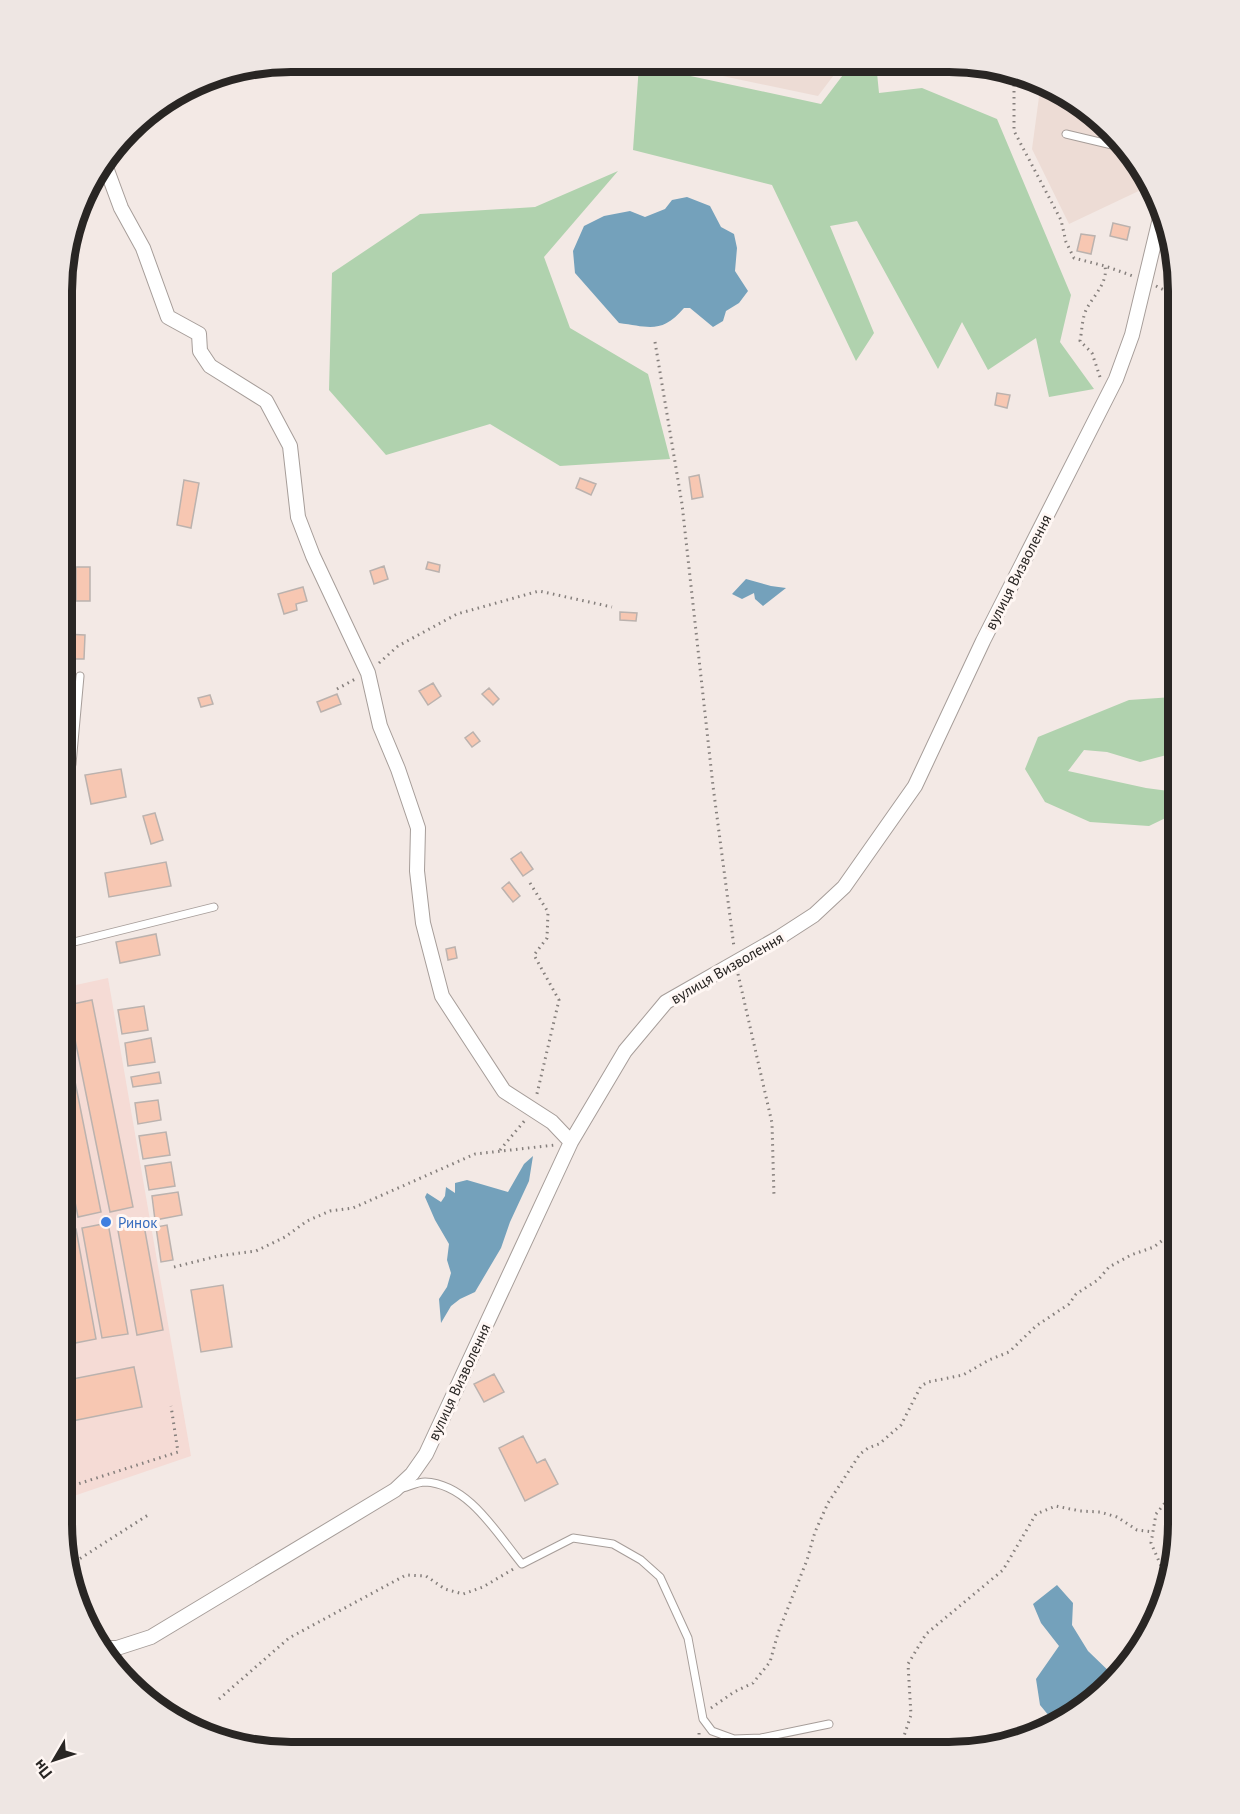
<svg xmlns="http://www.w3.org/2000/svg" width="1240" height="1814" font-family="'PT Sans',sans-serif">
<rect width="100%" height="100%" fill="#f3e9e5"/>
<path fill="#f5dbd5" d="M 108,978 L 191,1456 L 62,1500 L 62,988 Z"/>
<path fill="#eddcd5" d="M 661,63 L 843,63 L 818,96 Z
M 1041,82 L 1088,109 L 1131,151 L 1147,179 L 1145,188 L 1069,224 L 1032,149 Z"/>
<path fill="#b0d2ae" d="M 852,63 L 859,63 L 877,73 L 879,93 L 922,88 L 997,119 L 1071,295 L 1060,342 L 1094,389 L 1049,397 L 1036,338 L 988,370 L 962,322 L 938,369 L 857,221 L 830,226 L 874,333 L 856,361 L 772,185 L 633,150 L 639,65 L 821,104 Z
M 618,171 L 544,257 L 570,328 L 648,374 L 670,459 L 560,466 L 490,424 L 386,455 L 329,390 L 332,273 L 420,214 L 535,207 Z
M 1178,692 L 1178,752 L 1140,762 L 1107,752 L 1084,750 L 1068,771 L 1146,788 L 1176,792 L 1178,812 L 1149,826 L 1090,822 L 1045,802 L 1025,769 L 1038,737 L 1129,700 L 1173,697 Z"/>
<path fill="#74a1bb" d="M 687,197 L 710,206 L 721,227 L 734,234 L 737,248 L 735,271 L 748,291 L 739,303 L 726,311 L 723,321 L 713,327 L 690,308 L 684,308 C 662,334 649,327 619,323 L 575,273 L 573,251 L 584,226 L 604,216 L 630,211 L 645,217 L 665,209 L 672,200 Z
M 746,579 L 771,586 L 786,588 L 763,606 L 755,599 L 754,593 L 742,599 L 732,594 Z
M 533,1156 L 529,1181 L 510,1222 L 501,1248 L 475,1292 L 460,1299 L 451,1306 L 441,1323 L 439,1299 L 447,1287 L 451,1273 L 447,1260 L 449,1244 L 435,1220 L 425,1197 L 427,1193 L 441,1202 L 445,1196 L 446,1187 L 455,1193 L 455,1183 L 467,1180 L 508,1192 L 524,1164 Z
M 1057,1585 L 1073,1603 L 1072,1625 L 1088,1651 L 1116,1678 L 1089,1705 L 1050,1727 L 1054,1722 L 1040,1705 L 1036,1679 L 1059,1646 L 1041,1623 L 1033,1604 Z"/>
<path fill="#f7c7b2" stroke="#bbb2ae" stroke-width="1.5" d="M 1113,223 L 1130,227 L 1127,240 L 1110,236 Z
M 1081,234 L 1095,236 L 1091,254 L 1077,251 Z
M 997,393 L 1010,395 L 1007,408 L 995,405 Z
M 63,410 L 74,410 L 74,431 L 63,431 Z
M 699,475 L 703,497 L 692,499 L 689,477 Z
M 580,478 L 596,484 L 591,495 L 576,488 Z
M 184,480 L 199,483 L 191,528 L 177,525 Z
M 428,562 L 440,565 L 439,572 L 426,569 Z
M 384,566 L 388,579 L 374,584 L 370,571 Z
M 76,567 L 90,567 L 90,601 L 76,601 Z
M 303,587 L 307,601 L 296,604 L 297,610 L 284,614 L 278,594 Z
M 620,612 L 637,613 L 636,621 L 620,620 Z
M 63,634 L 85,635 L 84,659 L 63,659 Z
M 433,683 L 441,696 L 428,705 L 419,691 Z
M 489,688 L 499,699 L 493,705 L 482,694 Z
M 337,694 L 341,704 L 321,712 L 317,702 Z
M 210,695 L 213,704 L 201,707 L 198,698 Z
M 473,732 L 480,741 L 472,747 L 465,738 Z
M 121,769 L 126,797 L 91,804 L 85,775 Z
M 155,813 L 163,840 L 151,844 L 143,816 Z
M 521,852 L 533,869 L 523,876 L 511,859 Z
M 166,862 L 171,886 L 109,897 L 105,873 Z
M 509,882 L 520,896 L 513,902 L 502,888 Z
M 156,934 L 160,955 L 120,963 L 116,942 Z
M 455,947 L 457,958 L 448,960 L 446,949 Z
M 92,1000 L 133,1207 L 110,1212 L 68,1005 Z
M 144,1006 L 148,1030 L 122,1034 L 118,1010 Z
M 62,1016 L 101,1212 L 78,1217 L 62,1137 Z
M 151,1038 L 155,1062 L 128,1066 L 125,1043 Z
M 159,1072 L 161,1083 L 133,1087 L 131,1077 Z
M 158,1100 L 161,1120 L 138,1124 L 135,1103 Z
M 166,1132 L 170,1155 L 143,1159 L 139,1136 Z
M 171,1162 L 175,1186 L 149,1190 L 145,1166 Z
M 178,1192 L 182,1215 L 155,1220 L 152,1196 Z
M 143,1220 L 163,1330 L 137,1335 L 117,1225 Z
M 108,1223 L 128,1334 L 102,1338 L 82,1228 Z
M 167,1225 L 173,1260 L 161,1262 L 156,1227 Z
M 76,1229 L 96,1339 L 70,1344 L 62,1301 L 62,1231 Z
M 223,1285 L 232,1347 L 201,1352 L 191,1290 Z
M 134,1367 L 142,1407 L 62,1423 L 62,1381 Z
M 494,1374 L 504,1392 L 484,1402 L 474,1384 Z
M 523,1436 L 537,1463 L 545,1459 L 558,1484 L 525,1501 L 499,1448 Z
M 669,1743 L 673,1752 L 652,1752 Z"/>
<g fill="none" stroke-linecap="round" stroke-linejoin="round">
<g stroke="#a69d99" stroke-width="9">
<path id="service" d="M 1066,134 L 1129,149
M 63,765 L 72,764 L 80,676
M 62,945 L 214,907
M 403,1488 C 410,1486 418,1482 425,1482 C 469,1484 497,1534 522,1564 L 573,1538 L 613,1544 L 641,1560 L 660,1577 L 688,1638 L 703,1719 L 712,1731 L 734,1739 L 761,1738 L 829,1724"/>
</g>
<g stroke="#a69d99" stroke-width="16">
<path id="minor" d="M 104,162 L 121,208 L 143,248 L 168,317 L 199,334 L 200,351 L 210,366 L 266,401 L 290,446 L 298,517 L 313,556 L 368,673 L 380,726 L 398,769 L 418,828 L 417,871 L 423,923 L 442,996 L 504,1091 L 552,1122 L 571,1142
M 101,1648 L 117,1648 L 151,1637 L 395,1490 L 412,1474 L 426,1454 L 571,1142 L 625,1051 L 666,1002 L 780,937 L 814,915 L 844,887 L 915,786 L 983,641 L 1116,379 L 1132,335 L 1162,210"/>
</g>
<path stroke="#857f7c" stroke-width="3" stroke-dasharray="1.5 4.5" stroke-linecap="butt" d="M 1014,73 L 1014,131 L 1061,220 L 1066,242 L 1074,258 L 1105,266 L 1133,276
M 1156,286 L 1178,297
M 655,342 L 682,504 L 713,786 L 734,947
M 1100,377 L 1092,353 L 1080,341 C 1082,331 1082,317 1087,308 C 1095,294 1108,282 1105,266
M 379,663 L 398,646 L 457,614 L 539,591 L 612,607
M 337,689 L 357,678
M 530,883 L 548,912 L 547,938 L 534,955 L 559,1000 L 536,1098
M 738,974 L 772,1123 L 774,1197
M 500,1150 L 526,1119
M 174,1267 L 218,1256 L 256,1251 L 285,1237 L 307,1221 L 330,1211 L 353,1208 L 475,1154 L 555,1145
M 62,1489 L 178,1452 L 171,1406
M 70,1565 L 148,1515
M 1168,1582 L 1151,1543 L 1156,1514 L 1178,1487
M 219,1699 L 289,1638 L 406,1575 L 426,1576 L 445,1589 L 463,1594 L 483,1587 L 515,1568
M 711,1708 L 734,1692 L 753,1683 L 770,1662 L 778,1633 L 807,1560 L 815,1532 L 828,1503 L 860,1454 L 868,1448 L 879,1444 L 901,1425 L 921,1386 L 928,1382 L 963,1375 L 989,1360 L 1009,1352 L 1036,1326 L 1069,1304 L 1076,1294 L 1098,1280 L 1109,1267 L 1131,1255 L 1154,1247 L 1178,1228
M 699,1733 L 700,1752
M 901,1752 L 903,1739 L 911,1715 L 908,1664 L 926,1634 L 1003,1570 L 1036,1514 L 1056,1506 L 1080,1511 L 1100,1512 L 1117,1517 L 1137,1530 L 1153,1532"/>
<use href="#service" stroke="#fff" stroke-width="7"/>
<use href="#minor" stroke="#fff" stroke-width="14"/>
</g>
<circle fill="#3f7fe0" stroke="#fff7f4" stroke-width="2" cx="106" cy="1222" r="6"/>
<g text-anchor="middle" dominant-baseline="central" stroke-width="6" stroke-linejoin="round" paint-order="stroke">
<g font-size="15" fill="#292624" stroke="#fff7f4">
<text transform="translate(1018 572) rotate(-63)">вулиця Визволення</text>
<text transform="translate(727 968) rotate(-30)">вулиця Визволення</text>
<text transform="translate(459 1382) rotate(-65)">вулиця Визволення</text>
</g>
<g font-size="15" fill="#366cbe" stroke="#fff7f4" text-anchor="start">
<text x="118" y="1222">Ринок</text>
</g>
</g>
<path d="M0 0H1240V1814H0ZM291 72H949A219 219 0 0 1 1168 291V1523A219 219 0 0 1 949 1742H291A219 219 0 0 1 72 1523V291A219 219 0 0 1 291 72Z" fill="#eee6e3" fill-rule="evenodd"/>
<path fill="none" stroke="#292624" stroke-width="8" d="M291 72H949A219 219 0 0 1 1168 291V1523A219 219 0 0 1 949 1742H291A219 219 0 0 1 72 1523V291A219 219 0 0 1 291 72Z"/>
<g transform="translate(54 1760) rotate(231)" stroke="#fff7f4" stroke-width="4.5" paint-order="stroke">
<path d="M0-4.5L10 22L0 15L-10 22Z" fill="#292624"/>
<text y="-9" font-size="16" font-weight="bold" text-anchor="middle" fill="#292624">Пн</text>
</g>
</svg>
